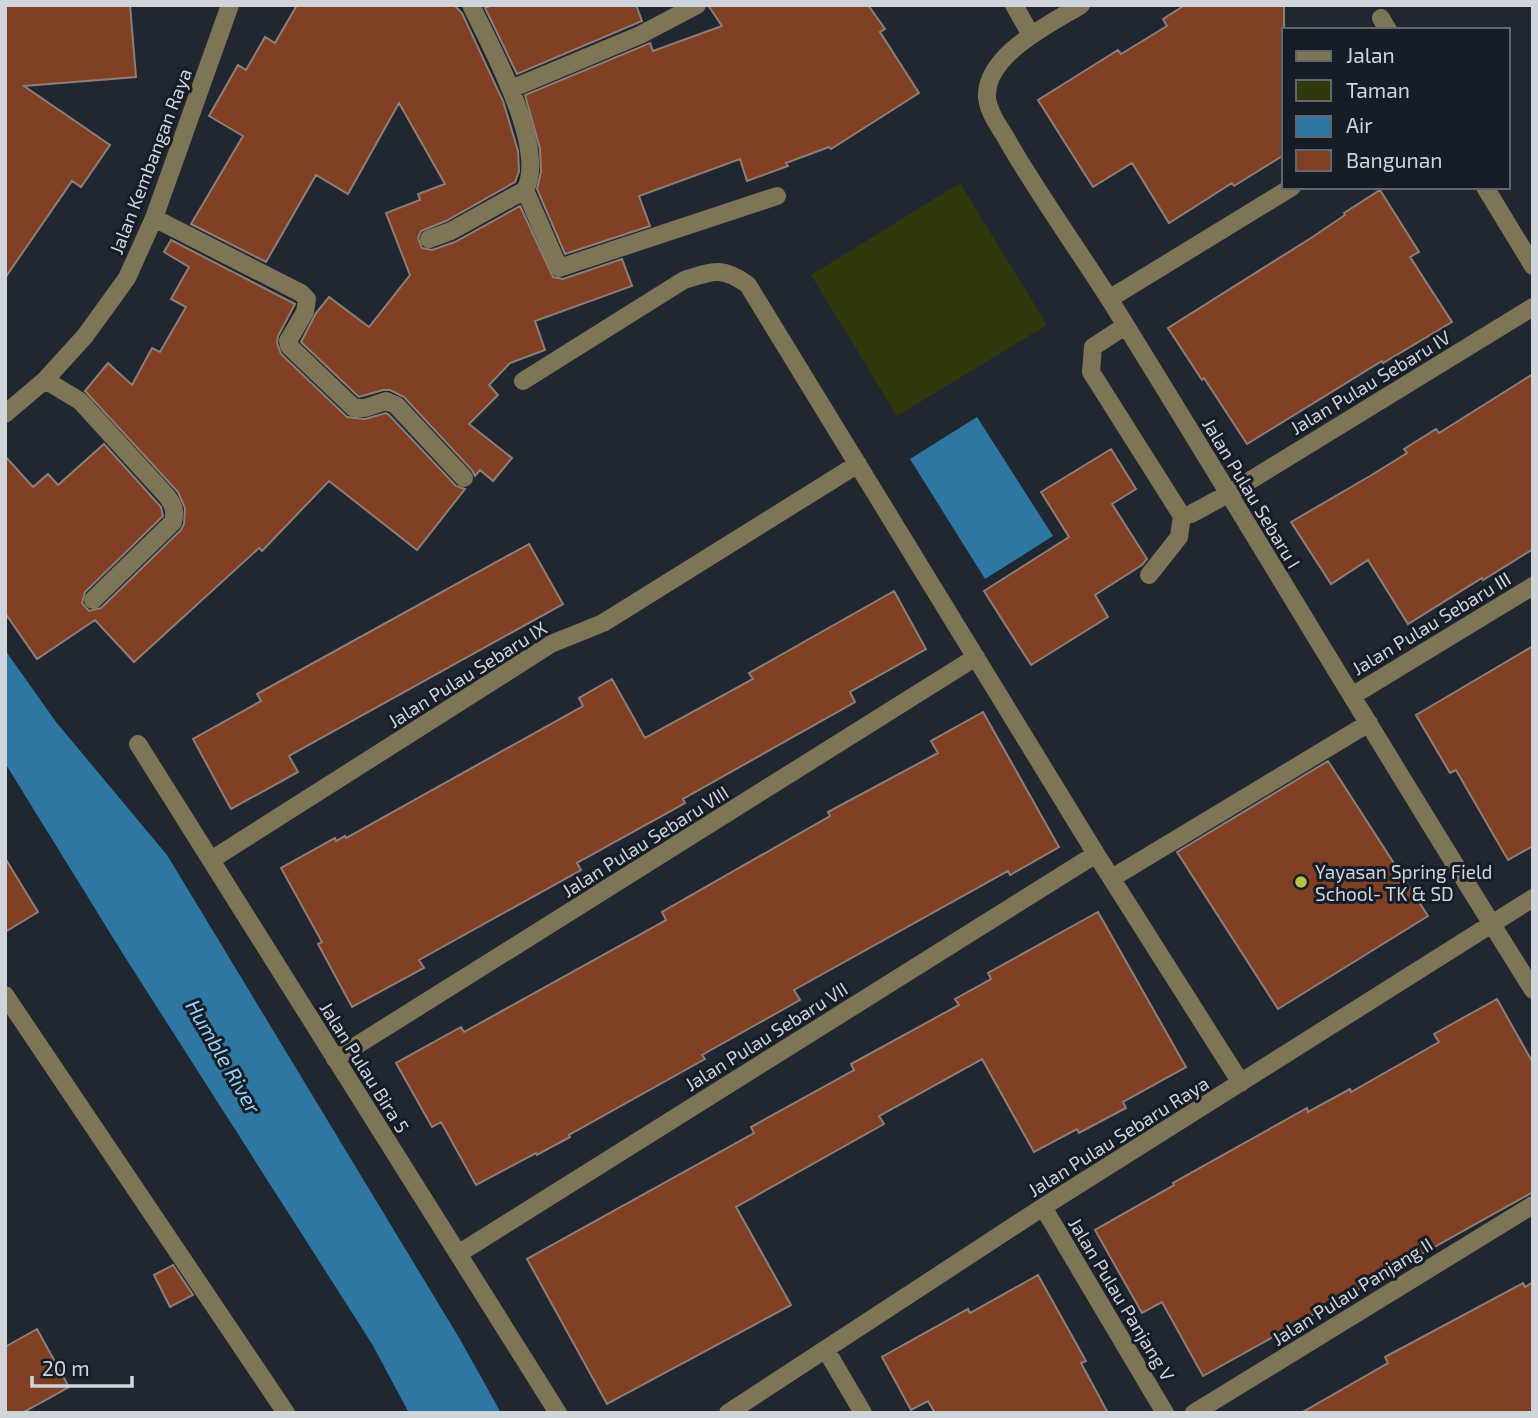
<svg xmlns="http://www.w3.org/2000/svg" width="1538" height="1418" font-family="'Exo 2',sans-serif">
<rect width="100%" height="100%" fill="#202731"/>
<path fill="#2f390c" d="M 960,183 L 1047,325 L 897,416 L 811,275 Z"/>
<path fill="#2d77a2" d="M 977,417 L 1053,536 L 985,579 L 910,459 Z
M 5,650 L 56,722 L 167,855 L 461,1341 L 501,1413 L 409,1413 L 372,1344 L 123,954 L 5,763 Z"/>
<path fill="#813f24" stroke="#8e7e78" stroke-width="2" d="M 5,5 L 130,5 L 136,77 L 24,86 L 110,145 L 81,187 L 72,181 L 5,278 Z
M 297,5 L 454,5 L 462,13 L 503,101 L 518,151 L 519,171 L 515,182 L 446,221 L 421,231 L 418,238 L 422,248 L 432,250 L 455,242 L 520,206 L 553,277 L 563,279 L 622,259 L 632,286 L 535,321 L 545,350 L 510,363 L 489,385 L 498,395 L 469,424 L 512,458 L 493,481 L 480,470 L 475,476 L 472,470 L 404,397 L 390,390 L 383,390 L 359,397 L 301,342 L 316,313 L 329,297 L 369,327 L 410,275 L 386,213 L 420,200 L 418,194 L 445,184 L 399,103 L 348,194 L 316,175 L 266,262 L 191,224 L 243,136 L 209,116 L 238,65 L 246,70 L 265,37 L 275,43 Z
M 492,5 L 636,5 L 642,21 L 517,74 L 485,8 Z
M 708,5 L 868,5 L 885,29 L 880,32 L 919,93 L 831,149 L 829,147 L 786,163 L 788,166 L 747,181 L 740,159 L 639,196 L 650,226 L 565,254 L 537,189 L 541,172 L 540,149 L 525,95 L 650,43 L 653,51 L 722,26 Z
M 1185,5 L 1284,5 L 1284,155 L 1234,186 L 1232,183 L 1169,223 L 1132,163 L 1093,187 L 1038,100 L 1118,50 L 1121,54 L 1167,26 L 1163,19 Z
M 1380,190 L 1419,252 L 1410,257 L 1452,322 L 1383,363 L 1382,361 L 1247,444 L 1204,378 L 1202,380 L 1168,328 L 1311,238 L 1345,215 L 1344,213 Z
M 171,240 L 295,304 L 278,336 L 277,343 L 281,354 L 347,417 L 365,419 L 386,413 L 389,415 L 456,486 L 465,489 L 417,550 L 329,481 L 262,551 L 259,548 L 134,662 L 95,620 L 37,659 L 5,613 L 5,456 L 33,487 L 48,474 L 58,485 L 104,444 L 161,507 L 163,516 L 85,592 L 82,603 L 89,611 L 101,608 L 181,530 L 184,524 L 185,508 L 178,492 L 85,391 L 108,363 L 132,385 L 152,348 L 160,352 L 186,307 L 171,299 L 189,267 L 164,252 Z
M 1533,374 L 1533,549 L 1483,580 L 1482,578 L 1408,624 L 1368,560 L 1331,584 L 1291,522 L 1370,476 L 1407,453 L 1404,449 L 1436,429 L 1439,433 Z
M 1111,449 L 1136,489 L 1112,504 L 1147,559 L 1142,565 L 1095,595 L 1108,617 L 1031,665 L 984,591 L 1069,537 L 1041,492 Z
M 529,544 L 563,604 L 289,756 L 298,772 L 231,809 L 193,739 L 261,701 L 257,694 Z
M 894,591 L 926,649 L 850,692 L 855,702 L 683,799 L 685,803 L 577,863 L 581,870 L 419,960 L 424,968 L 352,1007 L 318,944 L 322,942 L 281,868 L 335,838 L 336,841 L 345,836 L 346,838 L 583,706 L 579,698 L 612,679 L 645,738 L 753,679 L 749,673 Z
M 1533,646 L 1533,846 L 1508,860 L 1456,770 L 1450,773 L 1416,715 Z
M 983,712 L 1059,847 L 1010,875 L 1008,871 L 794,990 L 800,1000 L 702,1055 L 705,1059 L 569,1135 L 570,1137 L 537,1155 L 536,1153 L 476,1185 L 441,1122 L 432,1127 L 396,1063 L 461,1027 L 464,1032 L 666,920 L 662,912 L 830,816 L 828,812 L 938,753 L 931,741 Z
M 1328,761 L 1428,916 L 1278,1009 L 1177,852 Z
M 5,858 L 38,912 L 5,932 Z
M 1098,912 L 1186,1067 L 1123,1102 L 1126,1108 L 1079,1133 L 1077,1129 L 1034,1152 L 982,1059 L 879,1116 L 884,1124 L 736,1207 L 791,1305 L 607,1404 L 527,1259 L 754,1133 L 751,1127 L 854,1070 L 851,1064 L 959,1005 L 955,999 L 991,979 L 988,973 Z
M 1497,999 L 1533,1063 L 1533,1192 L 1203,1376 L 1162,1302 L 1142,1313 L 1095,1230 L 1174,1185 L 1173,1183 L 1307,1108 L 1308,1112 L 1350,1089 L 1351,1092 L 1439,1042 L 1434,1034 Z
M 173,1265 L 193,1295 L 170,1307 L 154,1275 Z
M 1038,1275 L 1086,1361 L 1081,1363 L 1108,1413 L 935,1413 L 928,1401 L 911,1410 L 882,1357 L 968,1309 L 970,1313 Z
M 1533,1282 L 1533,1413 L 1301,1413 L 1388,1363 L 1385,1357 L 1523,1283 L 1525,1287 Z
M 37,1329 L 69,1387 L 22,1413 L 5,1413 L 5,1347 Z"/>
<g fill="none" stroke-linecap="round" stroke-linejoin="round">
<path stroke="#7e7456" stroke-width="18" d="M 1014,5 L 1031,35
M 1081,5 C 1050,24 985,55 987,97 C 988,113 1002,130 1010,145 C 1041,198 1077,248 1110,300 C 1252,529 1389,761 1533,990
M 1381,18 L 1388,30
M 511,89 L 640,35 L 697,5
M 1485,187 L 1533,266
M 525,190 L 559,268 L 777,196
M 154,218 L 301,293 L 307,299 L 305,312 L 288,341 L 289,346 L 354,408 L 365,408 L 386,401 L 396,405 L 464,478
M 429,239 L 451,231 L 525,190 C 548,149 490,45 471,5
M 1109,299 L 1292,187
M 1125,326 L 1093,347 L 1091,372 L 1182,516 L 1179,537 L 1149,575
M 45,380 L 80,401 L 166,495 C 173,504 176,510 173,522 L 93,600
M 523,381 L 684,280 C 713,271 722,266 748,285 L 1096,854 L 1241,1083
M 5,414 L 45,380 L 85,336 L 127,278 L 154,218 L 230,5
M 1182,516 L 1191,514 L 1228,494 L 1533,307
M 1352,696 L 1533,586
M 138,744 L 558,1413
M 211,860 L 551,644 L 603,623 L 858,464
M 1112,878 L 1369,723
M 5,995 L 286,1413
M 335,1059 L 976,657
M 1043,1207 L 1165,1413
M 458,1254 L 1096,854
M 826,1350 L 863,1413
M 728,1413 L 1043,1207 L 1533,898
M 1194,1413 L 1533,1205"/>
</g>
<circle fill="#b8c147" stroke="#161d27" stroke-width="2.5" cx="1301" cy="882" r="7"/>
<g text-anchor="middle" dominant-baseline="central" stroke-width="6" stroke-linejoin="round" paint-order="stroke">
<g font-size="19" fill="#d0d5dc" stroke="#161d27">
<text transform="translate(150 161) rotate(-69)">Jalan Kembangan Raya</text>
<text transform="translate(1370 382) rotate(-31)">Jalan Pulau Sebaru IV</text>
<text transform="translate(1252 493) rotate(59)">Jalan Pulau Sebaru I</text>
<text transform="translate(1431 623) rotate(-31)">Jalan Pulau Sebaru III</text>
<text transform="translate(467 674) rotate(-32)">Jalan Pulau Sebaru IX</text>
<text transform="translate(645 841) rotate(-32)">Jalan Pulau Sebaru VIII</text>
<text transform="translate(766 1036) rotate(-32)">Jalan Pulau Sebaru VII</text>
<text transform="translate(365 1067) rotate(58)">Jalan Pulau Bira 5</text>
<text transform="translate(1118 1136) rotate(-32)">Jalan Pulau Sebaru Raya</text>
<text transform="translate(1352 1291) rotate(-32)">Jalan Pulau Panjang II</text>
<text transform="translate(1122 1299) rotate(59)">Jalan Pulau Panjang V</text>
</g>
<g font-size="19" fill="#d0d5dc" stroke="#161d27" text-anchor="start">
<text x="1315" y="871">Yayasan Spring Field<tspan x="1315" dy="22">School- TK &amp; SD</tspan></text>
</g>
<g font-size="21" font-style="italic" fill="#99d0f5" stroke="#161d27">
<text transform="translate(224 1056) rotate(60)">Humble River</text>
</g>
</g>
<rect width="1538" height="1418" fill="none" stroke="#d0d5dc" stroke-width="14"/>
<rect x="1282" y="28" width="228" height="161" fill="#161d27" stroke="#60676f" stroke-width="2"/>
<rect x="1296" y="51" width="35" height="10" fill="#7e7456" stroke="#60676f" stroke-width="2"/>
<text x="1346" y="63" font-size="21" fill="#d0d5dc">Jalan</text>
<rect x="1296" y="80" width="35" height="21" fill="#2f390c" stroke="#60676f" stroke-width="2"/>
<text x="1346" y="98" font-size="21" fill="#d0d5dc">Taman</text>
<rect x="1296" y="116" width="35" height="21" fill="#2d77a2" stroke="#60676f" stroke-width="2"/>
<text x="1346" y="133" font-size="21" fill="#d0d5dc">Air</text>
<rect x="1296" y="150" width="35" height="21" fill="#813f24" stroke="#60676f" stroke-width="2"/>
<text x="1346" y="168" font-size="21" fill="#d0d5dc">Bangunan</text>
<path d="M32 1376v10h100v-10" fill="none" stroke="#d0d5dc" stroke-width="3.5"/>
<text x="42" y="1376" font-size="21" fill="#d0d5dc" stroke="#161d27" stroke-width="5" paint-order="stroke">20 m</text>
</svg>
